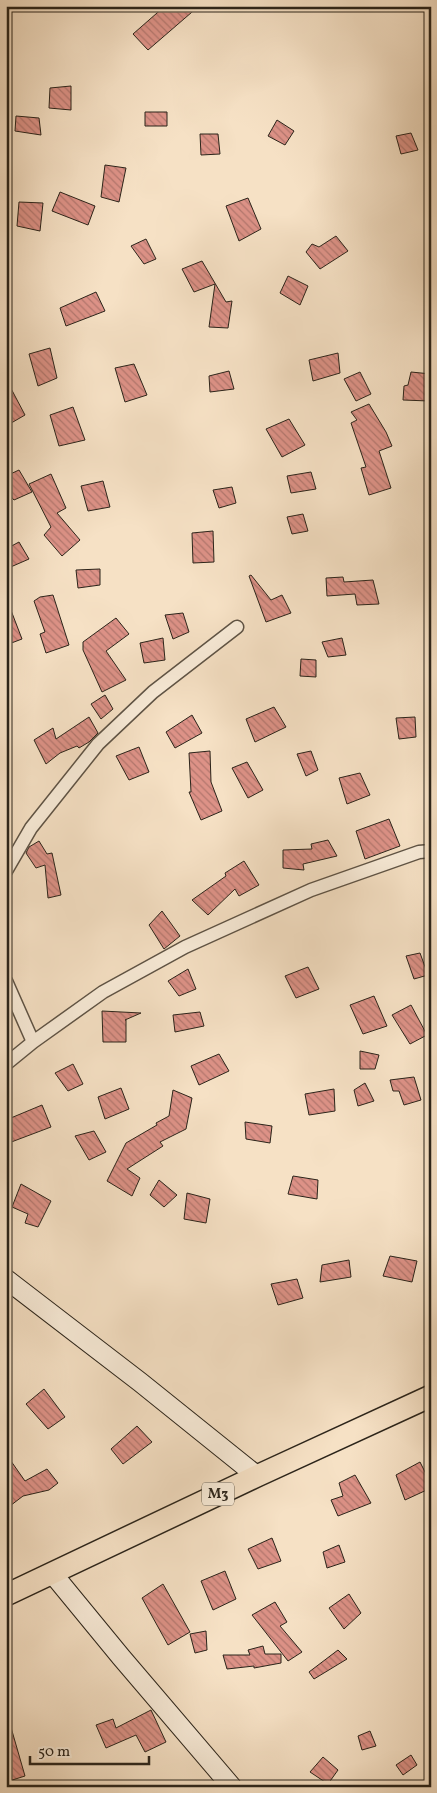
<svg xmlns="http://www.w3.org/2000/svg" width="437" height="1793" font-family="Vollkorn,serif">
<defs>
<pattern id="building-back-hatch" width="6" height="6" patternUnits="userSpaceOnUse" patternTransform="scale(1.25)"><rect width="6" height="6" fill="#dd9287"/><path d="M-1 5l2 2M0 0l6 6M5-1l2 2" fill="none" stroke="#b3776e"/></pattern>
</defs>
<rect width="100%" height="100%" fill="#f6e1c5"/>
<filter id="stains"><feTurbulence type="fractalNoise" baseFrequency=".004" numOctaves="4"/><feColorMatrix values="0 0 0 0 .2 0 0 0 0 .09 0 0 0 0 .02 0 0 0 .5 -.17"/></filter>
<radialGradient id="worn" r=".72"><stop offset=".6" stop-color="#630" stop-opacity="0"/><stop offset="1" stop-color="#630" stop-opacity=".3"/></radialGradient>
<path fill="url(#building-back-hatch)" stroke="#2b241a" d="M 165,6 L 199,6 L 148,50 L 133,34 Z
M 71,86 L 71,110 L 49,108 L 50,88 Z
M 145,112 L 167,112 L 167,126 L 145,126 Z
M 16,116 L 39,118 L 41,135 L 15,131 Z
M 277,120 L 294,131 L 285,145 L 268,136 Z
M 411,133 L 418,150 L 401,154 L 396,136 Z
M 200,134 L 218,134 L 220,154 L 201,155 Z
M 105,165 L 126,168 L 119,202 L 101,197 Z
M 60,192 L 95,206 L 88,225 L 52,211 Z
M 248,198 L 261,229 L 239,241 L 226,206 Z
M 19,202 L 43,203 L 40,231 L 17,226 Z
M 336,236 L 348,251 L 320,269 L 306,252 L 312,244 L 319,247 Z
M 146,239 L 156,259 L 144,264 L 131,246 Z
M 202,261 L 226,302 L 232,301 L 228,328 L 209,327 L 215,284 L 194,292 L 182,269 Z
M 288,276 L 308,286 L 300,305 L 280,293 Z
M 96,292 L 105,311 L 66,326 L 60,308 Z
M 50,348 L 57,378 L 38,386 L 29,354 Z
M 338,353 L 340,373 L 313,381 L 309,360 Z
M 134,364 L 147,395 L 125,402 L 115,368 Z
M 229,371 L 234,389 L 210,392 L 209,376 Z
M 360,372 L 371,394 L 356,401 L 344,379 Z
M 411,372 L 431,374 L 429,401 L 403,400 L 404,386 L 408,385 Z
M 6,379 L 25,415 L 6,426 Z
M 369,404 L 386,432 L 392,446 L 379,451 L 391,488 L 369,495 L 361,468 L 366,467 L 351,423 L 357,420 L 351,412 Z
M 73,407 L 85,440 L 59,446 L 50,415 Z
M 289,419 L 305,445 L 282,457 L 266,429 Z
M 19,470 L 32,492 L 14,500 L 6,491 L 6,476 Z
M 311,472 L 316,489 L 291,493 L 287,476 Z
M 51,474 L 66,508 L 57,513 L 80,540 L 62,556 L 44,535 L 51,527 L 29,484 Z
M 103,481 L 110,507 L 88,511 L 81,486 Z
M 232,487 L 236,503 L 219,508 L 213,490 Z
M 303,514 L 308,531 L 292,534 L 287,517 Z
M 213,531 L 214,562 L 193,563 L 192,533 Z
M 19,542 L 29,559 L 6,569 L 6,549 Z
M 100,569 L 100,585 L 78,588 L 76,570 Z
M 251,575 L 271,600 L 282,595 L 291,613 L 266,622 L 249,576 Z
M 343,577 L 344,582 L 373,580 L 379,604 L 357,605 L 355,594 L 327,596 L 326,578 Z
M 53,595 L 69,645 L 46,653 L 40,634 L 45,632 L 34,601 L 40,597 Z
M 7,600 L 22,639 L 6,645 L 6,601 Z
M 183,613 L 189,632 L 173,639 L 165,615 Z
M 116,618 L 129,634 L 106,651 L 126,680 L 102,692 L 83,650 L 83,642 Z
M 163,638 L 165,660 L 144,663 L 140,643 Z
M 342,638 L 346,655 L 328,657 L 322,642 Z
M 301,659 L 316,660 L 316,677 L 300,676 Z
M 105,695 L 113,709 L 101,719 L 91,704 Z
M 274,707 L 286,727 L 255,742 L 246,719 Z
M 192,715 L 202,733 L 175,748 L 166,732 Z
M 89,717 L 98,733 L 89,742 L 79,748 L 77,746 L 60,753 L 46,764 L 34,740 L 53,728 L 56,739 Z
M 415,717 L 416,737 L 399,739 L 396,718 Z
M 139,747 L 149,772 L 129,780 L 116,756 Z
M 210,751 L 211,782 L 222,811 L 201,820 L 189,792 L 191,792 L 189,753 Z
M 311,751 L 318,770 L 306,776 L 297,754 Z
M 247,762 L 263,790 L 248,798 L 232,768 Z
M 360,773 L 370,795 L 347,804 L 339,778 Z
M 389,819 L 400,846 L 365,859 L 356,831 Z
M 328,840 L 337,856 L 303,864 L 304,870 L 283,868 L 283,850 L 312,849 L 311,844 Z
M 39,841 L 47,854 L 52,853 L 61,895 L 48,898 L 45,865 L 36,868 L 26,853 L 29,847 Z
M 244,861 L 259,885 L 239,896 L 235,889 L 208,915 L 192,900 L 226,876 L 225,873 Z
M 162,911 L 180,936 L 164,949 L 149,925 Z
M 420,953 L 428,975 L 414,979 L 406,956 Z
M 308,967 L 319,989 L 296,998 L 285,976 Z
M 188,969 L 196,989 L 179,996 L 168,981 Z
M 374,996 L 387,1026 L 363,1034 L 350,1005 Z
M 411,1005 L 427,1035 L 410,1044 L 392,1015 Z
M 102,1011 L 141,1013 L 125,1020 L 126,1020 L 126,1042 L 103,1042 Z
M 200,1012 L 204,1026 L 175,1032 L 173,1015 Z
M 360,1051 L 379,1055 L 375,1069 L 360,1069 Z
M 219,1054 L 229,1071 L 199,1085 L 191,1066 Z
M 73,1064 L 83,1084 L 68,1091 L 55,1073 Z
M 414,1077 L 421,1100 L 404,1105 L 399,1091 L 393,1091 L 390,1080 Z
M 365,1083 L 374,1101 L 358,1106 L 354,1090 Z
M 121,1088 L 129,1109 L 105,1119 L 98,1097 Z
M 334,1089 L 335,1111 L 309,1115 L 305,1094 Z
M 173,1090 L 192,1098 L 186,1129 L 160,1142 L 163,1146 L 127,1169 L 140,1178 L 132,1196 L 107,1181 L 126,1143 L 157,1125 L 156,1123 L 169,1116 Z
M 42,1105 L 51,1127 L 6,1144 L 6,1120 Z
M 245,1122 L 272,1126 L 270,1143 L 246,1139 Z
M 94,1131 L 106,1152 L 89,1160 L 75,1136 Z
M 293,1176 L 318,1180 L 317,1199 L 288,1194 Z
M 159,1180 L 177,1195 L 164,1207 L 150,1195 Z
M 21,1184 L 51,1201 L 38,1227 L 25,1223 L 28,1214 L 12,1207 Z
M 187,1193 L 210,1199 L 206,1223 L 184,1219 Z
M 390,1256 L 417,1261 L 412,1282 L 383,1276 Z
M 349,1260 L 351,1277 L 320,1282 L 322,1265 Z
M 297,1279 L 303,1298 L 278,1305 L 271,1284 Z
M 44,1389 L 65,1417 L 48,1429 L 26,1404 Z
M 137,1426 L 152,1442 L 123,1464 L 111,1449 Z
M 6,1454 L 25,1481 L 47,1469 L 58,1483 L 49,1490 L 23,1496 L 6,1509 Z
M 420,1462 L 431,1484 L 431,1488 L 405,1500 L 396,1475 Z
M 355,1475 L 371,1503 L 338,1516 L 331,1500 L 343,1496 L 339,1483 Z
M 272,1538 L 281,1561 L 258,1569 L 248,1549 Z
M 339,1545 L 345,1562 L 327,1568 L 323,1552 Z
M 225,1571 L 236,1599 L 213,1610 L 201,1581 Z
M 163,1584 L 190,1632 L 168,1645 L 142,1598 Z
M 349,1594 L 361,1613 L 344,1629 L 329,1608 Z
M 275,1602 L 287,1622 L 280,1626 L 302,1652 L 288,1661 L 252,1615 Z
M 206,1631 L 207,1650 L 195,1653 L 190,1634 Z
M 263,1646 L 265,1654 L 281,1654 L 281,1663 L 254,1668 L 254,1666 L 227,1669 L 223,1655 L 250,1655 L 248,1650 Z
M 338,1650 L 347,1659 L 314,1679 L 309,1672 Z
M 151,1710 L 166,1742 L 145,1752 L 136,1735 L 106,1748 L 96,1725 L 113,1719 L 116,1728 Z
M 10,1724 L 25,1776 L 6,1782 L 6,1725 Z
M 370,1731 L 376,1746 L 362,1750 L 358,1736 Z
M 411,1755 L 417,1765 L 403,1775 L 396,1765 Z
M 323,1757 L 338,1770 L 328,1784 L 310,1772 Z"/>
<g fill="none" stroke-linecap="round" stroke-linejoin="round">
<g stroke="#5e5345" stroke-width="15">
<path id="street" d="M 6,871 L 31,828 L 98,744 L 153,692 L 237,627
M 6,981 L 33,1042
M 6,1064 L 33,1042 L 103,992 L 185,947 L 311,890 L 419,852 L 431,851"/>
</g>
<g stroke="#2b241a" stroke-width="21">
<path id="secondary" d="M 6,1279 L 140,1382 L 257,1476
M 52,1573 L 121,1657 L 232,1787"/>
</g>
<g stroke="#2b241a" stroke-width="24">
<path id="primary" d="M 6,1595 L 257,1476 L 431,1396"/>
</g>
<use href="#street" stroke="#f9ecd9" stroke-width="12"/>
<use href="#secondary" stroke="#f9ecd9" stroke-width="19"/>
<use href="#primary" stroke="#f6e1c5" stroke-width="21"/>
</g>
<g text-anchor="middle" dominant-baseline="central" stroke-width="5" stroke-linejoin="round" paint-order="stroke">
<rect fill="#f9ecd9" stroke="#696053" stroke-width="1" x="202" y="1482.5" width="32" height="23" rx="4"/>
<g font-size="14" font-weight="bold" fill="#2b241a">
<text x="218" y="1494">M3</text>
</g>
</g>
<rect width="437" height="1793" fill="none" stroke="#f6e1c5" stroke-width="25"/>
<rect x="8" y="8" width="422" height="1778" fill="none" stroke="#2b241a" stroke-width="2.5"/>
<rect x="12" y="12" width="412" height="1768" fill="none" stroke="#2b241a"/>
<path d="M30 1756v8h119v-8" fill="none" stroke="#2b241a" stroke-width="2.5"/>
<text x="38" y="1756" font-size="15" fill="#2b241a" stroke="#f9ecd9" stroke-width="4" paint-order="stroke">50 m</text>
<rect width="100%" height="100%" filter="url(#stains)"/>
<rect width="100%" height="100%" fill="url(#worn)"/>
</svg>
